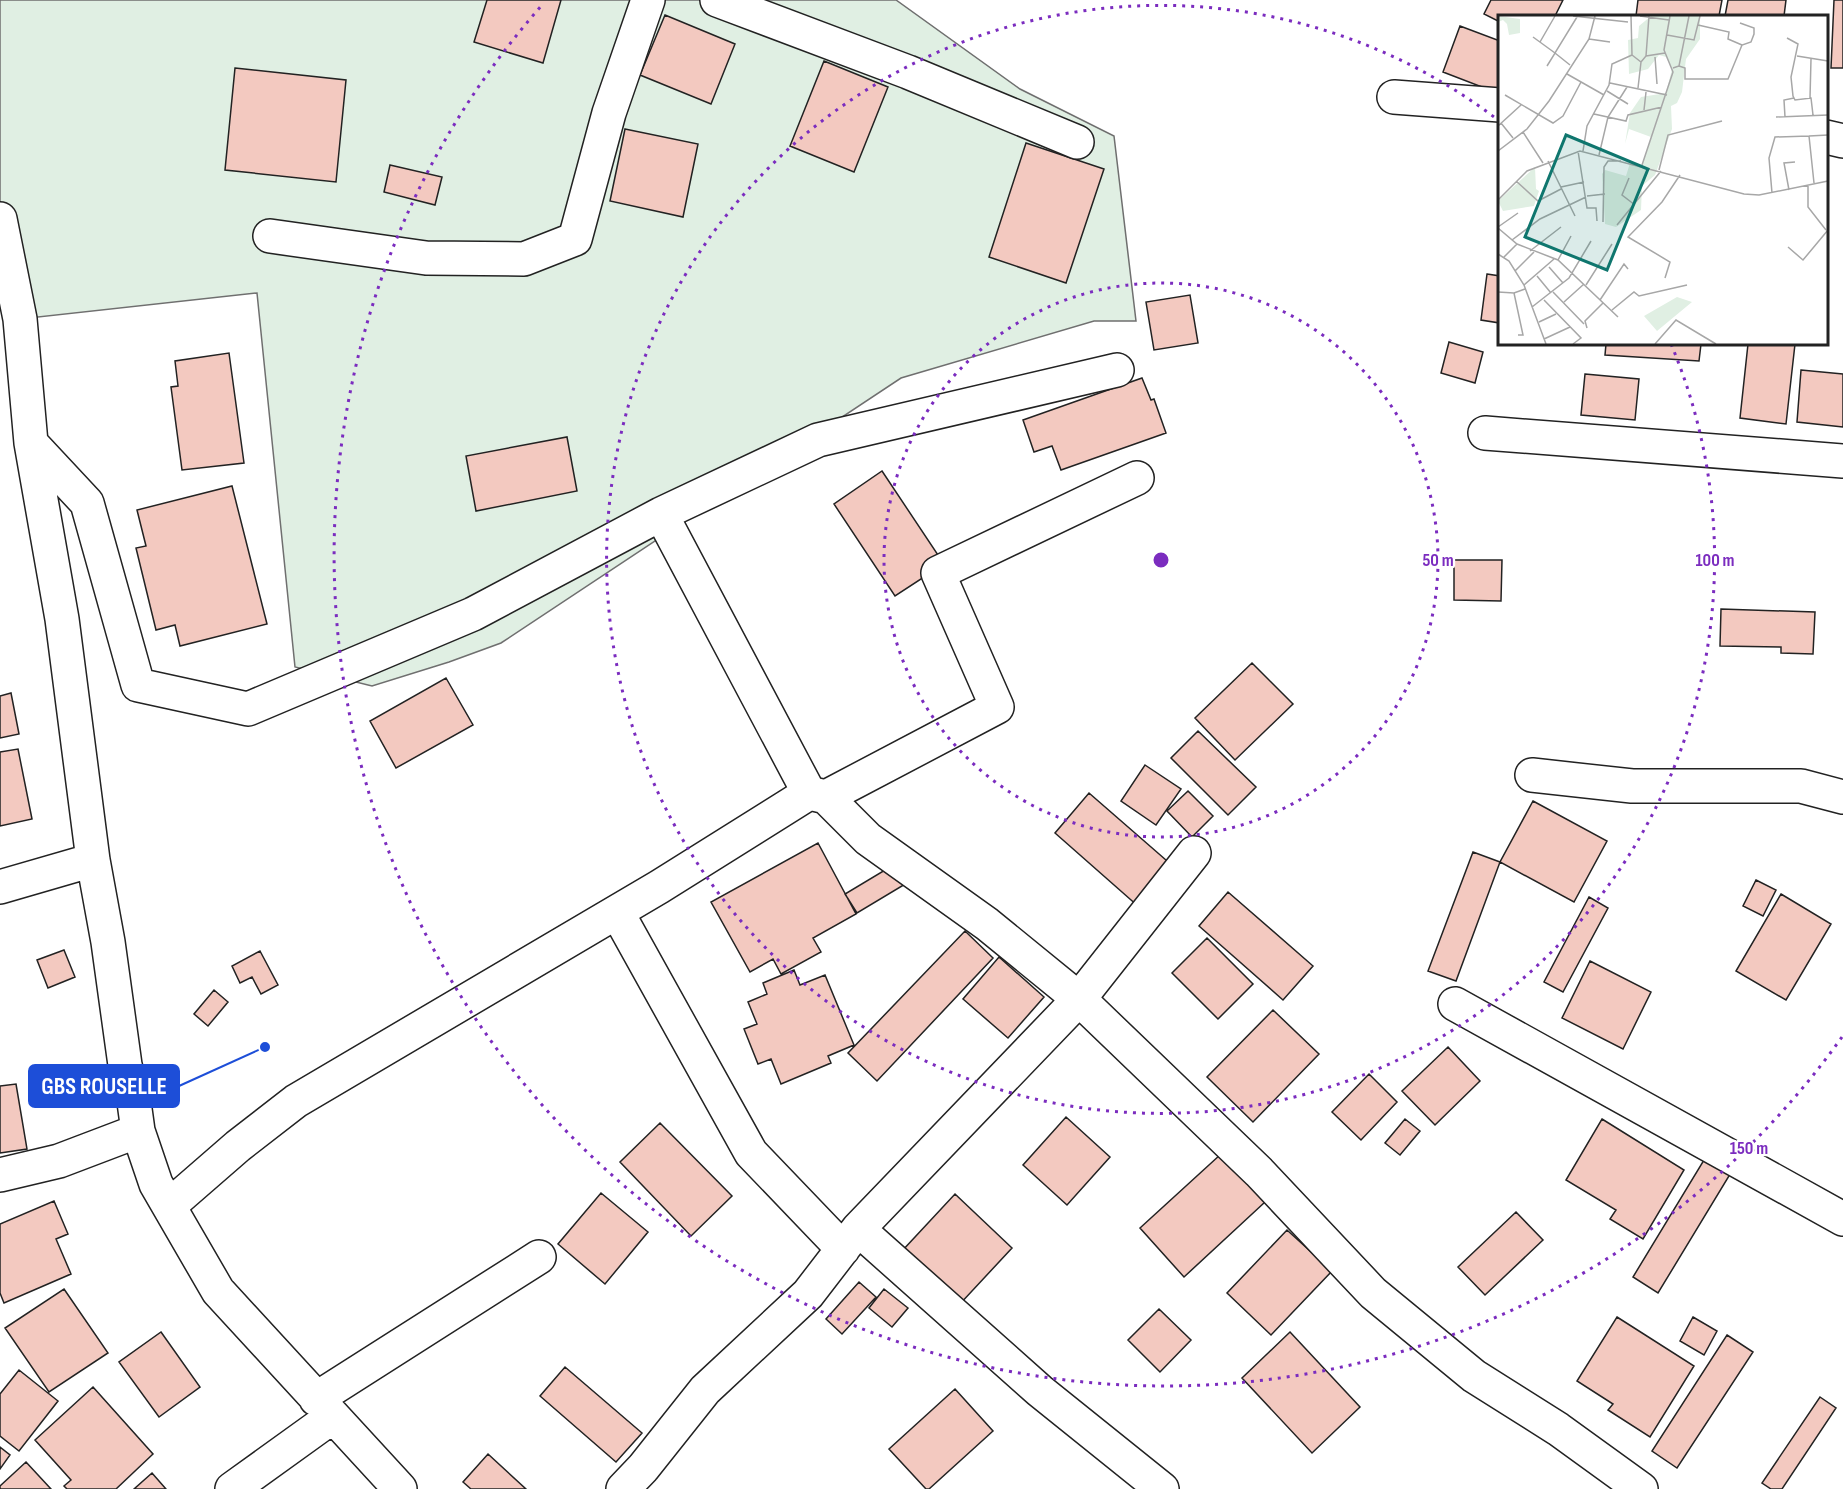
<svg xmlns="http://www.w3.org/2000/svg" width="1843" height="1489" font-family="'Sofia Sans Condensed',sans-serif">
<rect width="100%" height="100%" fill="#fff"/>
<path fill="#e0efe3" stroke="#6f6f6f" stroke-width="1.5" d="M 0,0 L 896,0 L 1020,89 L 1114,136 L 1136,321 L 1094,321 L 901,378 L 501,643 L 449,662 L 372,686 L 295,667 L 257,293 L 20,319 L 0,219 Z"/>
<path fill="#f3c9c0" stroke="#222" stroke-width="1.5" d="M 487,0 L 561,0 L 543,63 L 474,42 Z
M 1491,0 L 1563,0 L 1555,16 L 1500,16 L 1500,22 L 1484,14 Z
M 1638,0 L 1722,0 L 1719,16 L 1636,16 Z
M 1728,0 L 1786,0 L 1784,16 L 1725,16 Z
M 1834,0 L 1843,0 L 1843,68 L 1831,68 Z
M 665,15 L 735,44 L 711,104 L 640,75 Z
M 1460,26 L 1500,41 L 1500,94 L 1443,72 Z
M 824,61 L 888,87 L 854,172 L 790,146 Z
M 235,68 L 346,80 L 336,182 L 225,170 Z
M 625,129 L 698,144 L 683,217 L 610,201 Z
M 1026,143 L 1104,169 L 1066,283 L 989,257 Z
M 390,165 L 442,177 L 435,205 L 384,192 Z
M 1487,274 L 1500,276 L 1500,323 L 1481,320 Z
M 1190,295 L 1198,343 L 1154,350 L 1146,302 Z
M 1449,342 L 1483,352 L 1475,383 L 1441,373 Z
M 1606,344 L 1701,344 L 1699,361 L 1605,355 Z
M 1748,344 L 1795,344 L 1786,424 L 1740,418 Z
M 229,353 L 244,463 L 182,470 L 171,387 L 178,386 L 175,361 Z
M 1801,370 L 1843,374 L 1843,427 L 1797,422 Z
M 1585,374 L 1639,379 L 1635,420 L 1581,415 Z
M 1142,378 L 1151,400 L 1154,399 L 1166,433 L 1061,470 L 1052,446 L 1034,452 L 1023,420 Z
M 567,437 L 577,491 L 476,511 L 466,456 Z
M 882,471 L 944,564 L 895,596 L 834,504 Z
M 232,486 L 267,624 L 180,646 L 175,625 L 156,630 L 136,548 L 146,546 L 137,510 Z
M 1454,560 L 1502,560 L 1501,601 L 1454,600 Z
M 1721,609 L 1815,612 L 1813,654 L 1781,653 L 1781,647 L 1720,646 Z
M 1252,663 L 1293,704 L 1235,760 L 1195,718 Z
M 446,678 L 473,725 L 396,768 L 370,721 Z
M 11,693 L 19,734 L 0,738 L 0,696 Z
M 1198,731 L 1256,787 L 1228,815 L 1171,758 Z
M 18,749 L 32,819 L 0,826 L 0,752 Z
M 1145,765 L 1181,789 L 1156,825 L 1121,801 Z
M 1188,791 L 1213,816 L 1192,837 L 1167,811 Z
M 1089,793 L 1174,867 L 1139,907 L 1055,833 Z
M 1533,801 L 1607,841 L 1574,902 L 1500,862 Z
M 818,843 L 856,914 L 813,938 L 821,952 L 781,974 L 773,959 L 750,972 L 711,902 Z
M 1473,852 L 1500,862 L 1456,981 L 1428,971 Z
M 895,864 L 907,883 L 857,913 L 845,894 Z
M 1756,880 L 1776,890 L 1763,916 L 1743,906 Z
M 1228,892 L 1313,966 L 1283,1000 L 1199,926 Z
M 1781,894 L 1831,924 L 1786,1000 L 1736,971 Z
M 1589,897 L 1608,908 L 1563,992 L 1544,982 Z
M 965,931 L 993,958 L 877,1081 L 848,1053 Z
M 1207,938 L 1253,984 L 1218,1019 L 1172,973 Z
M 64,950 L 75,977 L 48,988 L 37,960 Z
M 260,951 L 278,985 L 261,994 L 252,977 L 240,983 L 232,966 Z
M 999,957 L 1044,997 L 1008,1038 L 963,999 Z
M 1590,961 L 1651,992 L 1623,1049 L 1562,1018 Z
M 794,970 L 800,985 L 825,975 L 854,1045 L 828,1056 L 831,1063 L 781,1084 L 771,1059 L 758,1064 L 744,1029 L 757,1024 L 748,1002 L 767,994 L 763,983 Z
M 214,990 L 228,1002 L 208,1026 L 194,1014 Z
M 1273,1010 L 1319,1054 L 1253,1122 L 1207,1077 Z
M 1448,1047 L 1480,1081 L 1435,1125 L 1402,1091 Z
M 1369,1074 L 1397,1102 L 1361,1140 L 1332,1112 Z
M 16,1084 L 27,1149 L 0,1153 L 0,1086 Z
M 1066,1117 L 1110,1157 L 1067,1205 L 1023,1165 Z
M 1405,1119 L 1420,1131 L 1400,1155 L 1385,1143 Z
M 1602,1119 L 1684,1170 L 1643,1239 L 1610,1219 L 1616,1210 L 1566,1180 Z
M 660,1123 L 732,1196 L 691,1236 L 620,1162 Z
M 1221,1154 L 1265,1202 L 1184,1277 L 1140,1228 Z
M 1707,1155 L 1732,1171 L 1658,1293 L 1633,1277 Z
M 601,1193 L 648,1232 L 605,1284 L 558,1244 Z
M 955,1194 L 1012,1248 L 959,1305 L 902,1251 Z
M 54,1201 L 68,1234 L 56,1239 L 71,1274 L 4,1303 L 0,1293 L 0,1224 Z
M 1516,1212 L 1543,1240 L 1485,1295 L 1458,1267 Z
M 1287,1230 L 1332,1271 L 1271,1335 L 1227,1293 Z
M 859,1282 L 876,1297 L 842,1334 L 826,1319 Z
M 64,1289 L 108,1353 L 49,1392 L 5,1328 Z
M 884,1289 L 908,1308 L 892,1327 L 869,1308 Z
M 1159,1309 L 1191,1340 L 1160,1372 L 1128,1340 Z
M 1617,1317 L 1694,1366 L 1650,1437 L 1608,1410 L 1613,1404 L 1577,1381 Z
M 1693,1317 L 1717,1331 L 1704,1355 L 1680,1341 Z
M 161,1332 L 200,1387 L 159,1417 L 119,1362 Z
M 1290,1332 L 1360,1407 L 1312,1453 L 1242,1378 Z
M 1727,1335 L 1753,1352 L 1677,1468 L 1652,1451 Z
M 565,1367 L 642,1433 L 616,1462 L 540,1396 Z
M 19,1370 L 58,1401 L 19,1451 L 0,1436 L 0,1394 Z
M 93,1387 L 153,1454 L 116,1489 L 67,1489 L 64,1486 L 71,1480 L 35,1440 Z
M 955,1389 L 993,1431 L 929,1489 L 926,1489 L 889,1449 Z
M 1820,1397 L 1836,1408 L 1782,1489 L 1771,1489 L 1762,1483 Z
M 0,1447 L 10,1455 L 0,1469 Z
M 488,1454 L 526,1489 L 471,1489 L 463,1482 Z
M 26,1462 L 51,1489 L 0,1489 L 0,1486 Z
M 152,1473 L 166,1489 L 134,1489 Z"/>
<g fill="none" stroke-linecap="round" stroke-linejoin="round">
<g stroke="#222" stroke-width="36">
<path id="minor" d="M 717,0 L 908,72 L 1077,142
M 1394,97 L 1500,105
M 1826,137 L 1843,141
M 0,219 L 20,319 L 31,443 L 62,619 L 93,860 L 108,942 L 125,1065 L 134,1102 L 138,1131 L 156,1184 L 218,1291 L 400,1489
M 270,236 L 426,258 L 524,259 L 575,239 L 609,113 L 648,0
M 1485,433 L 1843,461
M 31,443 L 87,503 L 138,685 L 248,709 L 473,614 L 661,514 L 818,440 L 1117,370
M 661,514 L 809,793
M 1532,775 L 1632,786 L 1801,786 L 1843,797
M 826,797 L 997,707 L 938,573 L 1137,478
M 0,887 L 93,860
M 617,912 L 751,1153 L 843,1249
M 1455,1004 L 1843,1219
M 0,1175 L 59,1161 L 138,1131
M 169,1206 L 238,1146 L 296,1101 L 659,887 L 809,793 L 826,797 L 868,839 L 987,924 L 1079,999 L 1259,1172 L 1373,1293 L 1474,1376 L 1558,1429 L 1641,1489
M 858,1229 L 1040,1391 L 1162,1489
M 316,1399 L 539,1257
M 232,1489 L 332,1417
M 623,1489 L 643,1468 L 705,1390 L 808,1294 L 858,1229 L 1079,999 L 1194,853"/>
</g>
<use href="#minor" stroke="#fff" stroke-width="33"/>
</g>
<g fill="none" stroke="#7b2cbf" stroke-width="3" stroke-dasharray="3 6">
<circle cx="1161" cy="560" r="277"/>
<path d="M1671 344A554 554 0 1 1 1498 120"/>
<path d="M1842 1037A831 831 0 1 1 543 4"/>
</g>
<g transform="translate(1498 15)">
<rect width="330" height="330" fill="#fff"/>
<path d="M 0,1 L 22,4 L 22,18 L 11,20 L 9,9 L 5,5 L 0,7 ZM 153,1 L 202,1 L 202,24 L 188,44 L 184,77 L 179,88 L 173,91 L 174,114 L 157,160 L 144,171 L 143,195 L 118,212 L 107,209 L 104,159 L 107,155 L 128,161 L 132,148 L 144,150 L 153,122 L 131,114 L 127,129 L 132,98 L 143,82 L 168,78 L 174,54 L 168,42 L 161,40 L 150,54 L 131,59 L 130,25 L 140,23 L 141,11 ZM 37,152 L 38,174 L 41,176 L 36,191 L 5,196 L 0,186 ZM 179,282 L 194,287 L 159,316 L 146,301 Z" fill="#e0efe3"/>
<path fill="none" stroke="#a7a7a7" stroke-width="1.5" d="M 75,1 L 130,7M 133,1 L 134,40 L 143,47 L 148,41 L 151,1M 142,1 L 171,5M 200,10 L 231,17 L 230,24 L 244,30M 169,20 L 196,25 L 202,1M 35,22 L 57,38 L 79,2M 289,23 L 300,29 L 293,62 L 295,81 L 297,85 L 313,83 L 315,100M 91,24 L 112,27M 42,27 L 57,1M 148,41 L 167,38M 299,41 L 330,46M 157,42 L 159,69M 49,51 L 57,38 L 72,50M 181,51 L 187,53 L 187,64 L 230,64 L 244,30 L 253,27 L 256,19 L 256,13 L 242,8M 175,53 L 181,51 L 191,1M 69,59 L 106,80M 112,68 L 169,80M 140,73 L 143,47M 109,76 L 130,89M 7,80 L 55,108 L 65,101 L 83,67M 312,83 L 313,44M 146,95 L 148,77M 96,99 L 128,106 L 130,100 L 164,92M 278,102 L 330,100M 287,102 L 286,85 L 296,83M 3,108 L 15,123M 0,111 L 23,90M 25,117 L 45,148M 311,121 L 330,120M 0,136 L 29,114 L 51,86 L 91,24 L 97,1M 80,136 L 89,193 L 98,193 L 99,206M 85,136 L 89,111 L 111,70 L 114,49 L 134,40M 101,140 L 110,102 L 129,72M 50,146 L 77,201M 144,150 L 175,57 L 166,35 L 172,1M 161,155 L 170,120 L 224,106M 131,163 L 124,180 L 137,190M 18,166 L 40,186 L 63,174M 310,170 L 310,192 L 328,215M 63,172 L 86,167M 291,175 L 286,148 L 297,147M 274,178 L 271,143 L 277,122 L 311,121 L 316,168M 89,181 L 107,179M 0,185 L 29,156 L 82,136 L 246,179 L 261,180 L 330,166M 105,207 L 106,152 L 110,146 L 123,146M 119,210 L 163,156M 0,212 L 20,198M 0,213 L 19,229 L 60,245 L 120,302M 14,225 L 42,204 L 88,182M 290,232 L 305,245 L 330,215M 32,236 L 63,212M 0,239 L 11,246 L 26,270 L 48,329M 6,242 L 19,229M 60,245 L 73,221M 51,252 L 65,268M 17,256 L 36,237M 39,261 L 53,278M 167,263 L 172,247 L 130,222 L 164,187 L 182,160M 26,270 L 56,244M 88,270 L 114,229M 0,277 L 16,278 L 27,274M 55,277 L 86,309M 16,278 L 25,320 L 20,320M 46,285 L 83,323 L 75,329M 102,285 L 126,249 L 130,254M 66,287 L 86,269M 34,292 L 71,263 L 93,226M 114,295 L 136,277 L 141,281 L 189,270M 41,307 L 58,299M 89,313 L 87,306 L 105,288M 46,324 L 72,312M 157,329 L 178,305 L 218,329"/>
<path fill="#0f766e" fill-opacity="0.15" stroke="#0f766e" stroke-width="3" d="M 68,120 L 150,154 L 109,255 L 27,222 Z"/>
<rect width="330" height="330" fill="none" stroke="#222" stroke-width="3"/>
</g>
<circle cx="1161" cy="560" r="9" fill="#7b2cbf" stroke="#fff" stroke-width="3"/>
<g font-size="18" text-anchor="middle" font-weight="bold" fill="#7b2cbf" stroke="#fff" stroke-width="4.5" stroke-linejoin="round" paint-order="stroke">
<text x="1438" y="566">50 m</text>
<text x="1715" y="566">100 m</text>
<text x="1749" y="1154">150 m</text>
</g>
<path fill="none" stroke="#1d4ed8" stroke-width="2" d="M265 1047L179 1086"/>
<circle fill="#1d4ed8" stroke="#fff" stroke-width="2" cx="265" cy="1047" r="6"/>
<rect fill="#1d4ed8" stroke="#1d4ed8" stroke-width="2" x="29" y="1065" width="150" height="42" rx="6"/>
<g font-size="24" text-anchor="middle" font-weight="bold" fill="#fff">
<text x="104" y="1094">GBS ROUSELLE</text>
</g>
</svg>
